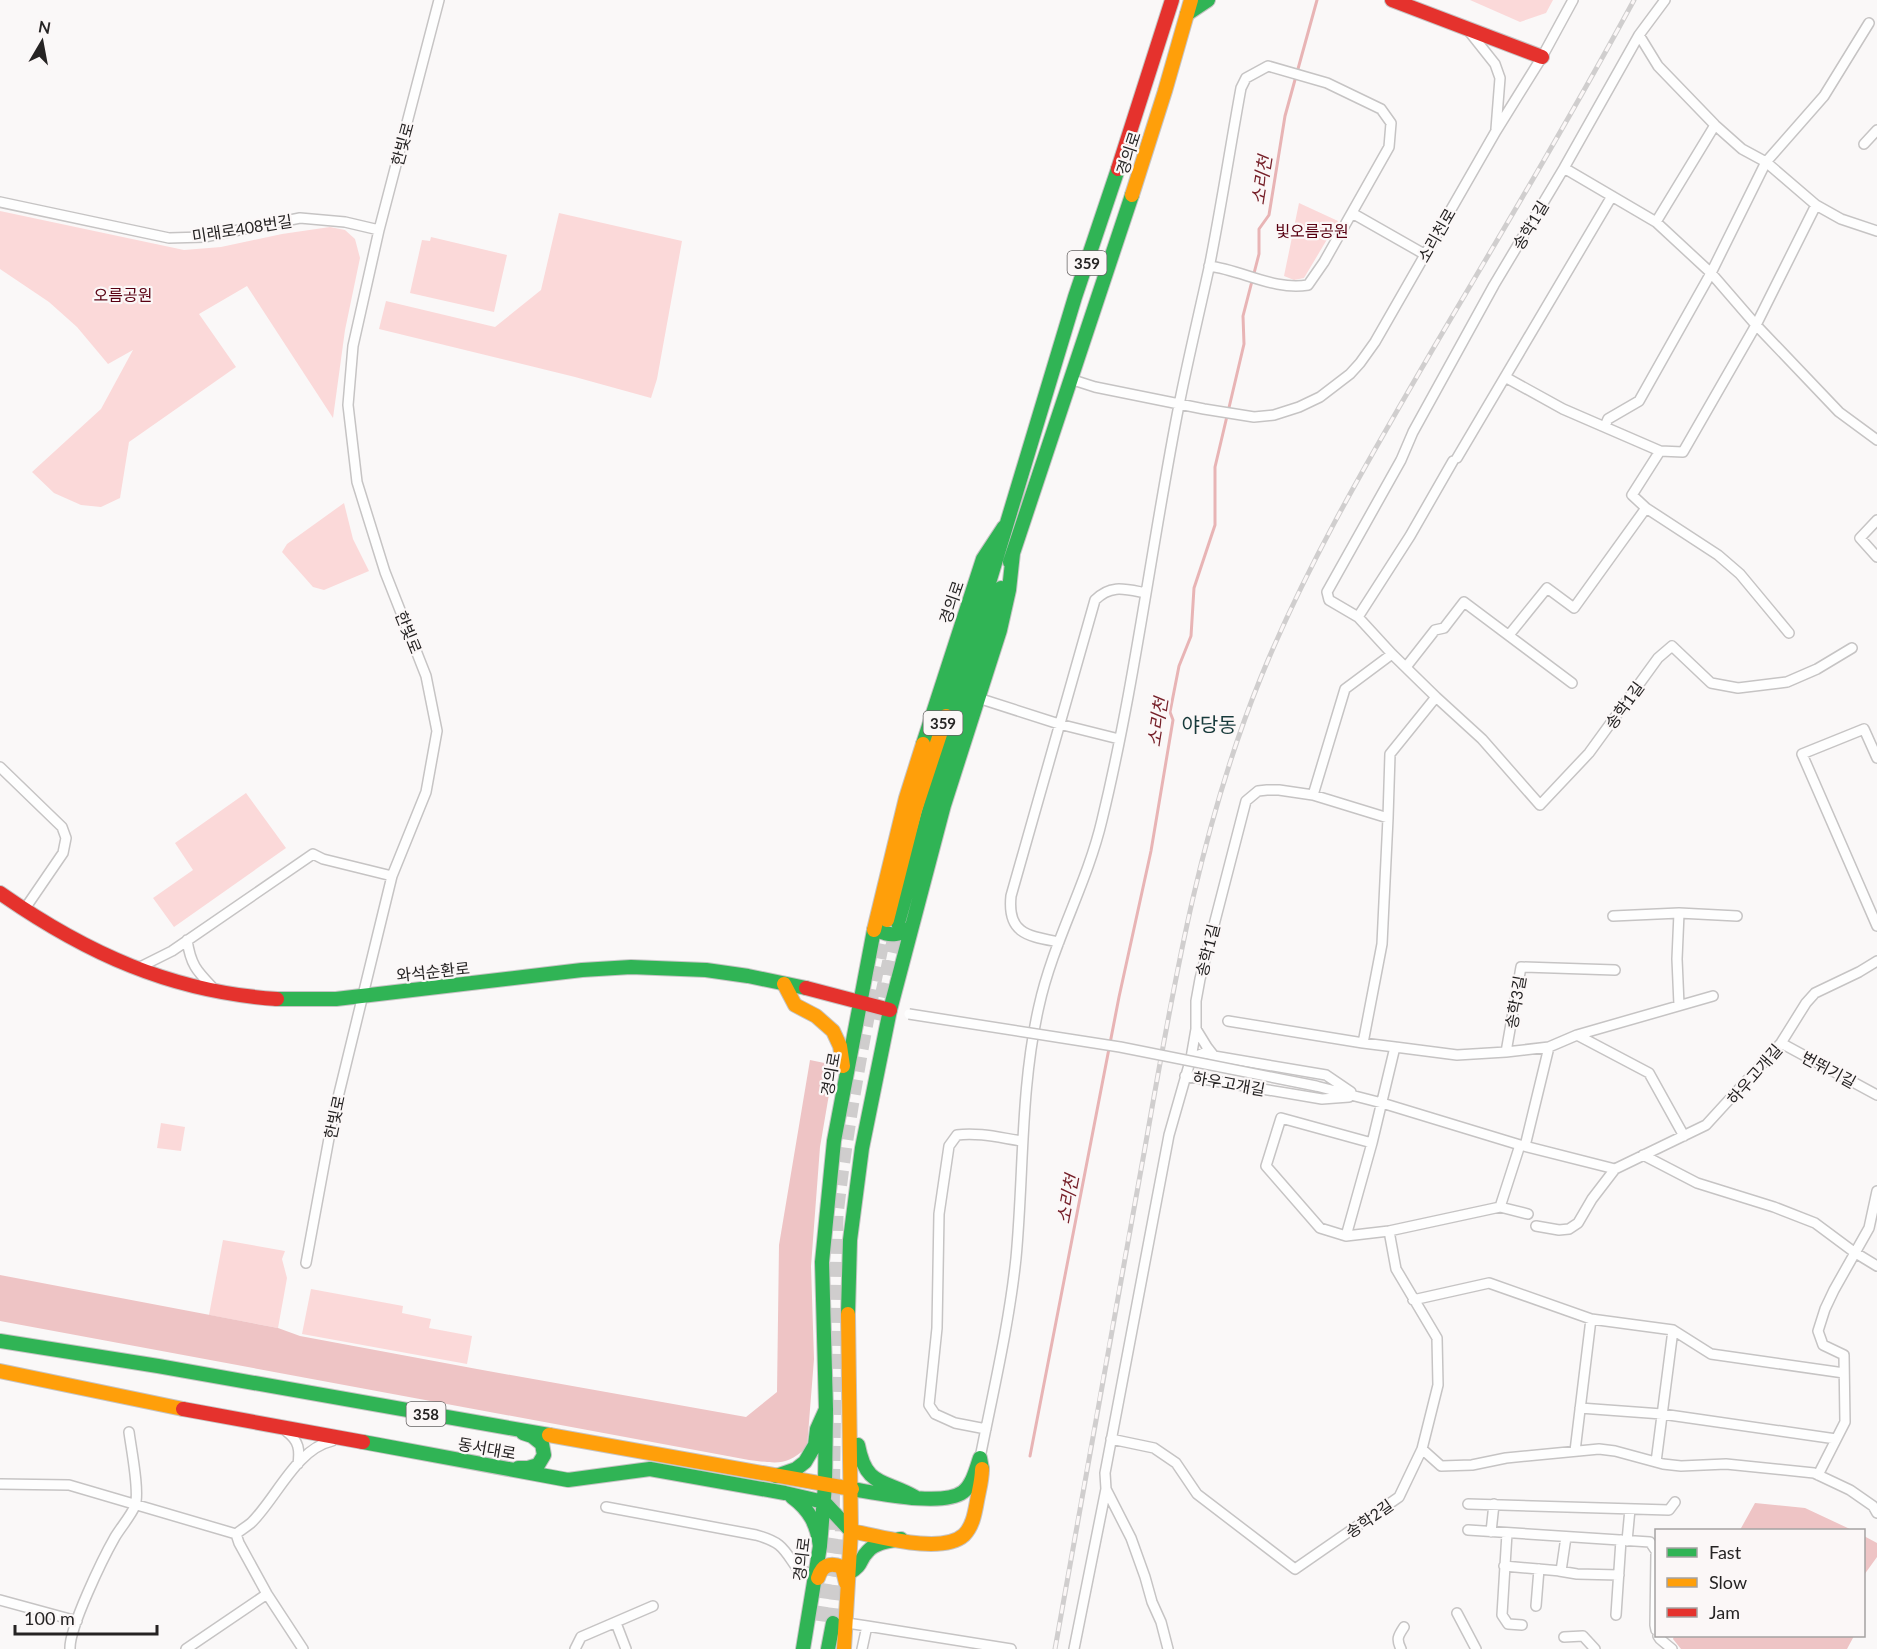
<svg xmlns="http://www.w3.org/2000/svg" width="1877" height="1649" font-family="Lato,'Noto Sans KR',sans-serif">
<rect width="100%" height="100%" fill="#faf8f8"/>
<path fill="#fbd9d9" d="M 1470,0 L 1553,0 L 1546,13 L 1520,22 Z
M 1299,203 L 1338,221 L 1304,278 L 1294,280 L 1284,276 Z
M 0,211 L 184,250 L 221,247 L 282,234 L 330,227 L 345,230 L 355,239 L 360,258 L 345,330 L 333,418 L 247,286 L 199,314 L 236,367 L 129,442 L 120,498 L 101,507 L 81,505 L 54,493 L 32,472 L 101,409 L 133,350 L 108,364 L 77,327 L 49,302 L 0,269 Z
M 559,213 L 682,241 L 657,379 L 651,398 L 575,377 L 379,329 L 386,301 L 495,327 L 541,290 Z
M 431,237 L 507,255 L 494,312 L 410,293 L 422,240 L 430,241 Z
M 344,503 L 353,539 L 369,571 L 324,590 L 313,587 L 282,552 L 287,544 Z
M 246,793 L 286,848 L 174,927 L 153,898 L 193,870 L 175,843 Z
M 161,1123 L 185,1127 L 181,1151 L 157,1148 Z
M 223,1240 L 285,1251 L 282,1259 L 287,1278 L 278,1328 L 209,1315 Z
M 311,1289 L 403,1306 L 402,1313 L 431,1319 L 429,1328 L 472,1336 L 467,1364 L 302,1334 Z"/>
<path fill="#eec4c5" d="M 810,1060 L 834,1065 L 820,1147 L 811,1266 L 814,1359 L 807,1447 C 786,1467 776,1463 749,1460 L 0,1321 L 0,1275 L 278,1328 L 300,1336 L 477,1369 L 746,1417 L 777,1392 L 779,1245 Z
M 1755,1503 L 1805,1508 L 1852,1530 L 1740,1530 Z
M 1864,1536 L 1877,1543 L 1877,1557 L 1864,1575 Z
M 1674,1636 L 1854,1636 L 1847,1649 L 1681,1649 L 1673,1639 Z"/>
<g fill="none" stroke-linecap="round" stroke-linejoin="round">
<path stroke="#e8b4b5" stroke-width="3" d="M 1030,1456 L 1119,997 L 1151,851 L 1173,720 L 1170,712 L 1179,666 L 1191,636 L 1194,588 L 1215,525 L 1215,467 L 1244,344 L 1243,316 L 1259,254 L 1259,229 L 1269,215 L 1285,116 L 1317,0"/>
<path stroke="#cfcdcd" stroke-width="15" stroke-dasharray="15 8" stroke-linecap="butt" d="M 877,1020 L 898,923
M 819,1621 L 832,1531 L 836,1215 C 847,1117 866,1019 886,923
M 833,1623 L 842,1539 L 843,1515"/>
<g stroke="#c6c4c4" stroke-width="12">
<path id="street" d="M 1468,30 L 1495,64 L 1500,78 L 1496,129
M 1639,35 L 1658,66 L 1715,125 L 1742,149 L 1766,162 L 1816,205 L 1841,219 L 1877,231
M 1864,144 L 1877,130
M 1564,168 L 1656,222 L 1711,273 L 1756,325 L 1839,412 L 1877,440
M 0,202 L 169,238 L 204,237 L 300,218 L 345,222 L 379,230
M 1352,213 L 1424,254
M 1656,222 L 1715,125
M 1505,377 L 1563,409 L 1660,451
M 1070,379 L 1095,387 L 1204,409 L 1254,417 L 1274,415 L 1299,407 L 1320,397 L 1350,374 L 1360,363 L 1375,342 L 1496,131 L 1542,57 L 1573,0
M 1605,426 L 1608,419 L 1639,401 L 1711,273 L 1766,162 L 1824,96 L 1869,23
M 1457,458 L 1612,196
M 1646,508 L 1718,555 L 1740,574 L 1789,633
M 1877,520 L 1860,538 L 1877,557
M 1358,617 L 1410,536 L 1453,461
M 1509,635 L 1547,588 L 1574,608 L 1646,508 L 1632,495 L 1660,451 L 1683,452 L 1756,325 L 1816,205
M 1406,667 L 1435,630 L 1444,628 L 1464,602 L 1572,683
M 1436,697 L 1482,739 L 1540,805 L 1589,753 L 1658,658 L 1672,646 L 1711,683 L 1738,688 L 1787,682 L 1817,669 L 1852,648
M 978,698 L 1059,724 L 1119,739
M 1877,758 L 1864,729 L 1802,754 L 1877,926
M 0,767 L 62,827 L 66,838 L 63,853 L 24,910
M 1313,795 L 1345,689 L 1392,654
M 1679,913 L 1737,916
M 1613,916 L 1679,913 L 1677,959 L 1679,1005
M 187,940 C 191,967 198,972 216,991
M 1059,942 C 1028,936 1007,934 1011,896 L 1095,600 C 1111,584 1125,589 1146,593
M 136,969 L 172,951 L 313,854 L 323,859 L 392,876
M 1615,970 L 1521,967 L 1506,1052 L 1549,1047 L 1577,1035 L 1713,996
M 1228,1021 L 1363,1043
M 1196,1029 L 1196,1001 L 1200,979 L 1246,801 L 1258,791 L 1267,790 L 1279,790 L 1313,795 L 1388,818
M 1577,1035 L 1649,1073 L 1684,1136
M 1781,1043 L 1877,1095
M 1395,1047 L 1457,1055 L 1506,1052
M 1191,1058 L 1204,1053 L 1214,1056 L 1326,1075 L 1351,1092
M 1185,1076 L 1322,1099 L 1349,1097
M 1316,1086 L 1382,1103 L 1520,1145 L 1615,1169 L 1706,1125 L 1781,1043 L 1806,1003 L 1815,993 L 1859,972 L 1877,961
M 1520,1145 L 1500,1207 L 1389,1231 L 1346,1236 L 1372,1143 L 1395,1047 L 1363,1043 L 1382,944 L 1388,818 L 1390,754 L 1436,697 L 1392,654 L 1358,617 L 1329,600 L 1327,592 L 1401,460 L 1413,432 L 1494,285 L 1564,168 L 1639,35 L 1665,0
M 1525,1146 L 1549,1047
M 1643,1155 L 1697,1183 L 1774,1207 L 1815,1223 L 1854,1252 L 1877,1266
M 1500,1207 L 1528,1214
M 1536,1226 L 1559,1230 L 1569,1229 L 1578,1223 L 1592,1199 L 1615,1169
M 1346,1236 L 1320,1228 L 1266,1166 L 1281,1118 L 1372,1143
M 306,1263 L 332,1122 L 392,876 L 426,792 L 437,731 L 426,676 L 385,572 L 357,482 L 348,405 L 353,346 L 379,230 L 439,0
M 1413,1300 L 1489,1283 L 1591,1319 L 1673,1330 L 1711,1354 L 1844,1373
M 1580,1408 L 1662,1414 L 1836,1439
M 986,1429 L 955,1423 L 935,1414 L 929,1405 L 937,1328 L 939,1214 L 949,1146 L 957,1135 C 978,1132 1001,1138 1022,1141
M 287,1432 C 299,1441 300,1450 298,1464
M 1111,1439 L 1154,1448 L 1176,1463 L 1197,1494 L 1295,1569 L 1399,1497 L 1422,1449 L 1438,1385 L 1437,1338 L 1396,1269 L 1389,1231
M 1422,1449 L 1441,1466 L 1472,1465 L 1506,1458 L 1599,1449 L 1615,1451 L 1663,1464 L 1681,1466 L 1726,1464 L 1814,1473 L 1850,1490 L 1873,1506 L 1877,1513
M 1575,1451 L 1591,1319
M 980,1458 C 993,1392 1009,1325 1016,1258 C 1024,1173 1020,1089 1039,1006 C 1053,942 1087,884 1102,820 C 1135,684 1152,542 1179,405 C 1188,359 1199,314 1209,268 C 1221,208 1230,148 1241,88 L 1246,78 L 1268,66 L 1327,83 L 1381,109 L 1391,123 L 1389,147 L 1324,262 L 1308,285 C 1275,291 1242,270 1209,266
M 1656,1462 L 1673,1330
M 1818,1475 L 1845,1422 L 1844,1355 L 1823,1345 L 1818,1331 L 1825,1309 L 1834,1290 L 1869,1228 L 1877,1191
M 0,1484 L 69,1485 L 236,1534
M 1468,1504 L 1669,1510 L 1675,1502
M 606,1507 L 756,1535 C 784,1543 783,1549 799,1571 L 806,1572
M 1468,1530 L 1650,1542 L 1656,1551
M 1491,1532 L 1494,1504
M 1507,1533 L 1502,1615 L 1508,1624 L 1522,1625
M 236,1534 C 241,1530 246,1527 251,1523 C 276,1499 296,1449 332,1441
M 236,1534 L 239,1543 L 267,1594 L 303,1649
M 1627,1541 L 1630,1509
M 1656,1554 L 1655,1625 L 1656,1630
M 1504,1566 L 1561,1571 L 1566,1537
M 1559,1571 L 1577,1574 L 1619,1575
M 0,1600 L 77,1621
M 1536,1606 L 1539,1569
M 1457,1613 L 1476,1649
M 1616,1615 L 1621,1540
M 616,1623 L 626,1649
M 847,1623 L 867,1626 L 862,1649
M 867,1626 L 1011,1649
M 1658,1636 L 1660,1639 L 1672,1649
M 1564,1637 L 1583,1636 L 1595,1649
M 70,1649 C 69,1628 103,1558 115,1537 C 121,1527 130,1517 135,1506 C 140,1492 131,1448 129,1432
M 186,1649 L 267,1594
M 575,1649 L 581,1637 L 653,1606
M 1074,1649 L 1106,1489
M 1168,1649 L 1161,1622 L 1152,1602 L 1145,1577 L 1131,1538 L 1106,1489 L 1105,1473 L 1169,1135 L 1191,1058 L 1196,1029 L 1207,1047 L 1214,1056
M 1401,1649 C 1396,1639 1398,1636 1404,1627"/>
</g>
<g stroke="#c6c4c4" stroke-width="16">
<path id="fast" d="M 1187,14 L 1208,0
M 1010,562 L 1132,195
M 946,716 L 985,596 L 1075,297 L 1118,169
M 923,744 L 983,559 L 1004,527
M 898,923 L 935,790 L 1001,588
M 876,924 L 880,931 C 891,937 900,934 911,928
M 277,999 L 336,999 L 582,970 L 631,967 L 706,970 L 748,976 L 806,988
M 848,1314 L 850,1240 L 862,1148 L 890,1010 L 944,805 L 1000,630 L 1009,590 L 1013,553
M 0,1341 L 158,1366 L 549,1435
M 363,1442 L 568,1480 L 650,1469 L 785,1493 L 824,1502 L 851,1531
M 858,1445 C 866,1487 883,1479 915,1497
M 518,1468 L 528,1468 L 538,1465 L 544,1455 L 542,1444 L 532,1436 L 523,1433
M 776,1476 L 796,1469 L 805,1462 L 815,1445 L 817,1429 L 826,1409
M 852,1489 C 877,1493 943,1507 963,1492 C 973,1484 976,1469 980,1458 L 982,1469
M 792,1497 C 810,1510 817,1525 820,1546
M 849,1573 C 864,1564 858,1561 868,1551 C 876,1542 890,1541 901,1539
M 803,1649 L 820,1546 L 825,1485 L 826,1409 L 822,1262 L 834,1141 L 874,930
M 828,1649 L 833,1623"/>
</g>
<g stroke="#c6c4c4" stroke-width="16">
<path id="slow" d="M 1132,195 L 1165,91 L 1191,0
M 887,920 L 915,810 L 946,716
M 874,930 L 906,798 L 923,744
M 784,984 L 795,1005 L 816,1016 L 833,1031 L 840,1046 L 843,1066
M 0,1371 L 183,1409
M 549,1435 L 852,1489
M 851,1531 C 878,1536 942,1555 964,1535 C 973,1526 975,1512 977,1501 C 979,1490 982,1480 982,1469
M 818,1578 C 822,1565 830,1562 842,1567 L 846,1583
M 844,1649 L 851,1531 L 848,1314"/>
</g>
<g stroke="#c6c4c4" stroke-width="16">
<path id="jam" d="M 1392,0 L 1542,57
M 1118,169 L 1172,0
M 0,893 C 86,953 171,992 277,999
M 806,988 L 890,1010
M 183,1409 L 363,1442"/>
</g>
<use href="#street" stroke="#fefefe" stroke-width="9"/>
<use href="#fast" stroke="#30b455" stroke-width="14"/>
<use href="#slow" stroke="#ff9f0a" stroke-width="14"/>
<use href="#jam" stroke="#e5322d" stroke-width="14"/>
<g stroke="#d0cece" stroke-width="5">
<path id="rail" d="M 1055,1649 C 1085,1480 1115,1311 1146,1142 C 1174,983 1200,827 1261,677 C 1307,564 1369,459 1430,354 C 1499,237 1569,120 1634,0"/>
</g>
<use href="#rail" stroke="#fbf7f7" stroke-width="3" stroke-dasharray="9" stroke-linecap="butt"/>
<g stroke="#c6c4c4" stroke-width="12" stroke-linecap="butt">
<path id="street-bridge" d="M 909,1014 L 1120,1047 L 1316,1086"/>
</g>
<use href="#street-bridge" stroke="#fefefe" stroke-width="9"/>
</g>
<g text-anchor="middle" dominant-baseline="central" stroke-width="4.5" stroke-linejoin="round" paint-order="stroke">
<g fill="#fbf7f7" stroke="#656363" stroke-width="1.5">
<rect x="1067.5" y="251" width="39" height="24" rx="4.5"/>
<rect x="923.5" y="711" width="39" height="24" rx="4.5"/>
<rect x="406.5" y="1402" width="39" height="24" rx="4.5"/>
</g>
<g font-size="15" font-weight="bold" fill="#252323">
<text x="1087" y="263">359</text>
<text x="943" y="723">359</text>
<text x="426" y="1414">358</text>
</g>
<g font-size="16" fill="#252323" stroke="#fbf7f7">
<text transform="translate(402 144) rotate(-75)">한빛로</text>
<text transform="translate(1128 153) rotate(-72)">경의로</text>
<text transform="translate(1530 225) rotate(-59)">송학1길</text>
<text transform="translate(242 228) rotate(-9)">미래로408번길</text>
<text transform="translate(1436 235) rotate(-60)">소리천로</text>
<text transform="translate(951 602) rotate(-71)">경의로</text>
<text transform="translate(409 632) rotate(68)">한빛로</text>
<text transform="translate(1624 705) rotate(-54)">송학1길</text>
<text transform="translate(1207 950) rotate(-76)">송학1길</text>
<text transform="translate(433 971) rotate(-6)">와석순환로</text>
<text transform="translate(1515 1002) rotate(-80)">송학3길</text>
<text transform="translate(1829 1069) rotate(28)">번뛰기길</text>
<text transform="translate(830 1074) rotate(-80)">경의로</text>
<text transform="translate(1754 1074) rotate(-49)">하우고개길</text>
<text transform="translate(1229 1083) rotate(10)">하우고개길</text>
<text transform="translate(334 1117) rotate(-78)">한빛로</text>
<text transform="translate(487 1448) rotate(10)">동서대로</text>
<text transform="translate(1369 1518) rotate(-35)">송학2길</text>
<text transform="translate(801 1559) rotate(-83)">경의로</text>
</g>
<g font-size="16" fill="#580012" stroke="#fbf7f7">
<text x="1312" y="230">빛오름공원</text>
<text x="123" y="294">오름공원</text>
</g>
<g font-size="18" font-style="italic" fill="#762029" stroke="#fbf7f7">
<text transform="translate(1261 180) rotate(-81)">소리천</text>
<text transform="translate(1157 722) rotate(-81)">소리천</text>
<text transform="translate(1067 1199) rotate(-79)">소리천</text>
</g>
<g font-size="20" fill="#173a3b" stroke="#fbf7f7">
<text x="1209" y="724">야당동</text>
</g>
</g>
<rect x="1655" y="1529" width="210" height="108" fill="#fbf7f7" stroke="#a5a2a2" stroke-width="1.5"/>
<rect x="1667" y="1548" width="30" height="9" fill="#30b455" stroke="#a5a2a2" stroke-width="1.5"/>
<text x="1709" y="1559" font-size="18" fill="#252323">Fast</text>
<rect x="1667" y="1578" width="30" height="9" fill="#ff9f0a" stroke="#a5a2a2" stroke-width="1.5"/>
<text x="1709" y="1589" font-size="18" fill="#252323">Slow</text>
<rect x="1667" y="1608" width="30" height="9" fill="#e5322d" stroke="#a5a2a2" stroke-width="1.5"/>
<text x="1709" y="1619" font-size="18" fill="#252323">Jam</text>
<g transform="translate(42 42) rotate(10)" stroke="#fbf7f7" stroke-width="4.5" paint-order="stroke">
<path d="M0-4.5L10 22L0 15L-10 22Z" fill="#252323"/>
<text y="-9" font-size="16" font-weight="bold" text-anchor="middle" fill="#252323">N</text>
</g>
<path d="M15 1625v9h142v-9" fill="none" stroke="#252323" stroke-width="3"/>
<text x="24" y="1625" font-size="18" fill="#252323" stroke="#fbf7f7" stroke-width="4.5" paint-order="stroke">100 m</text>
</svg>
